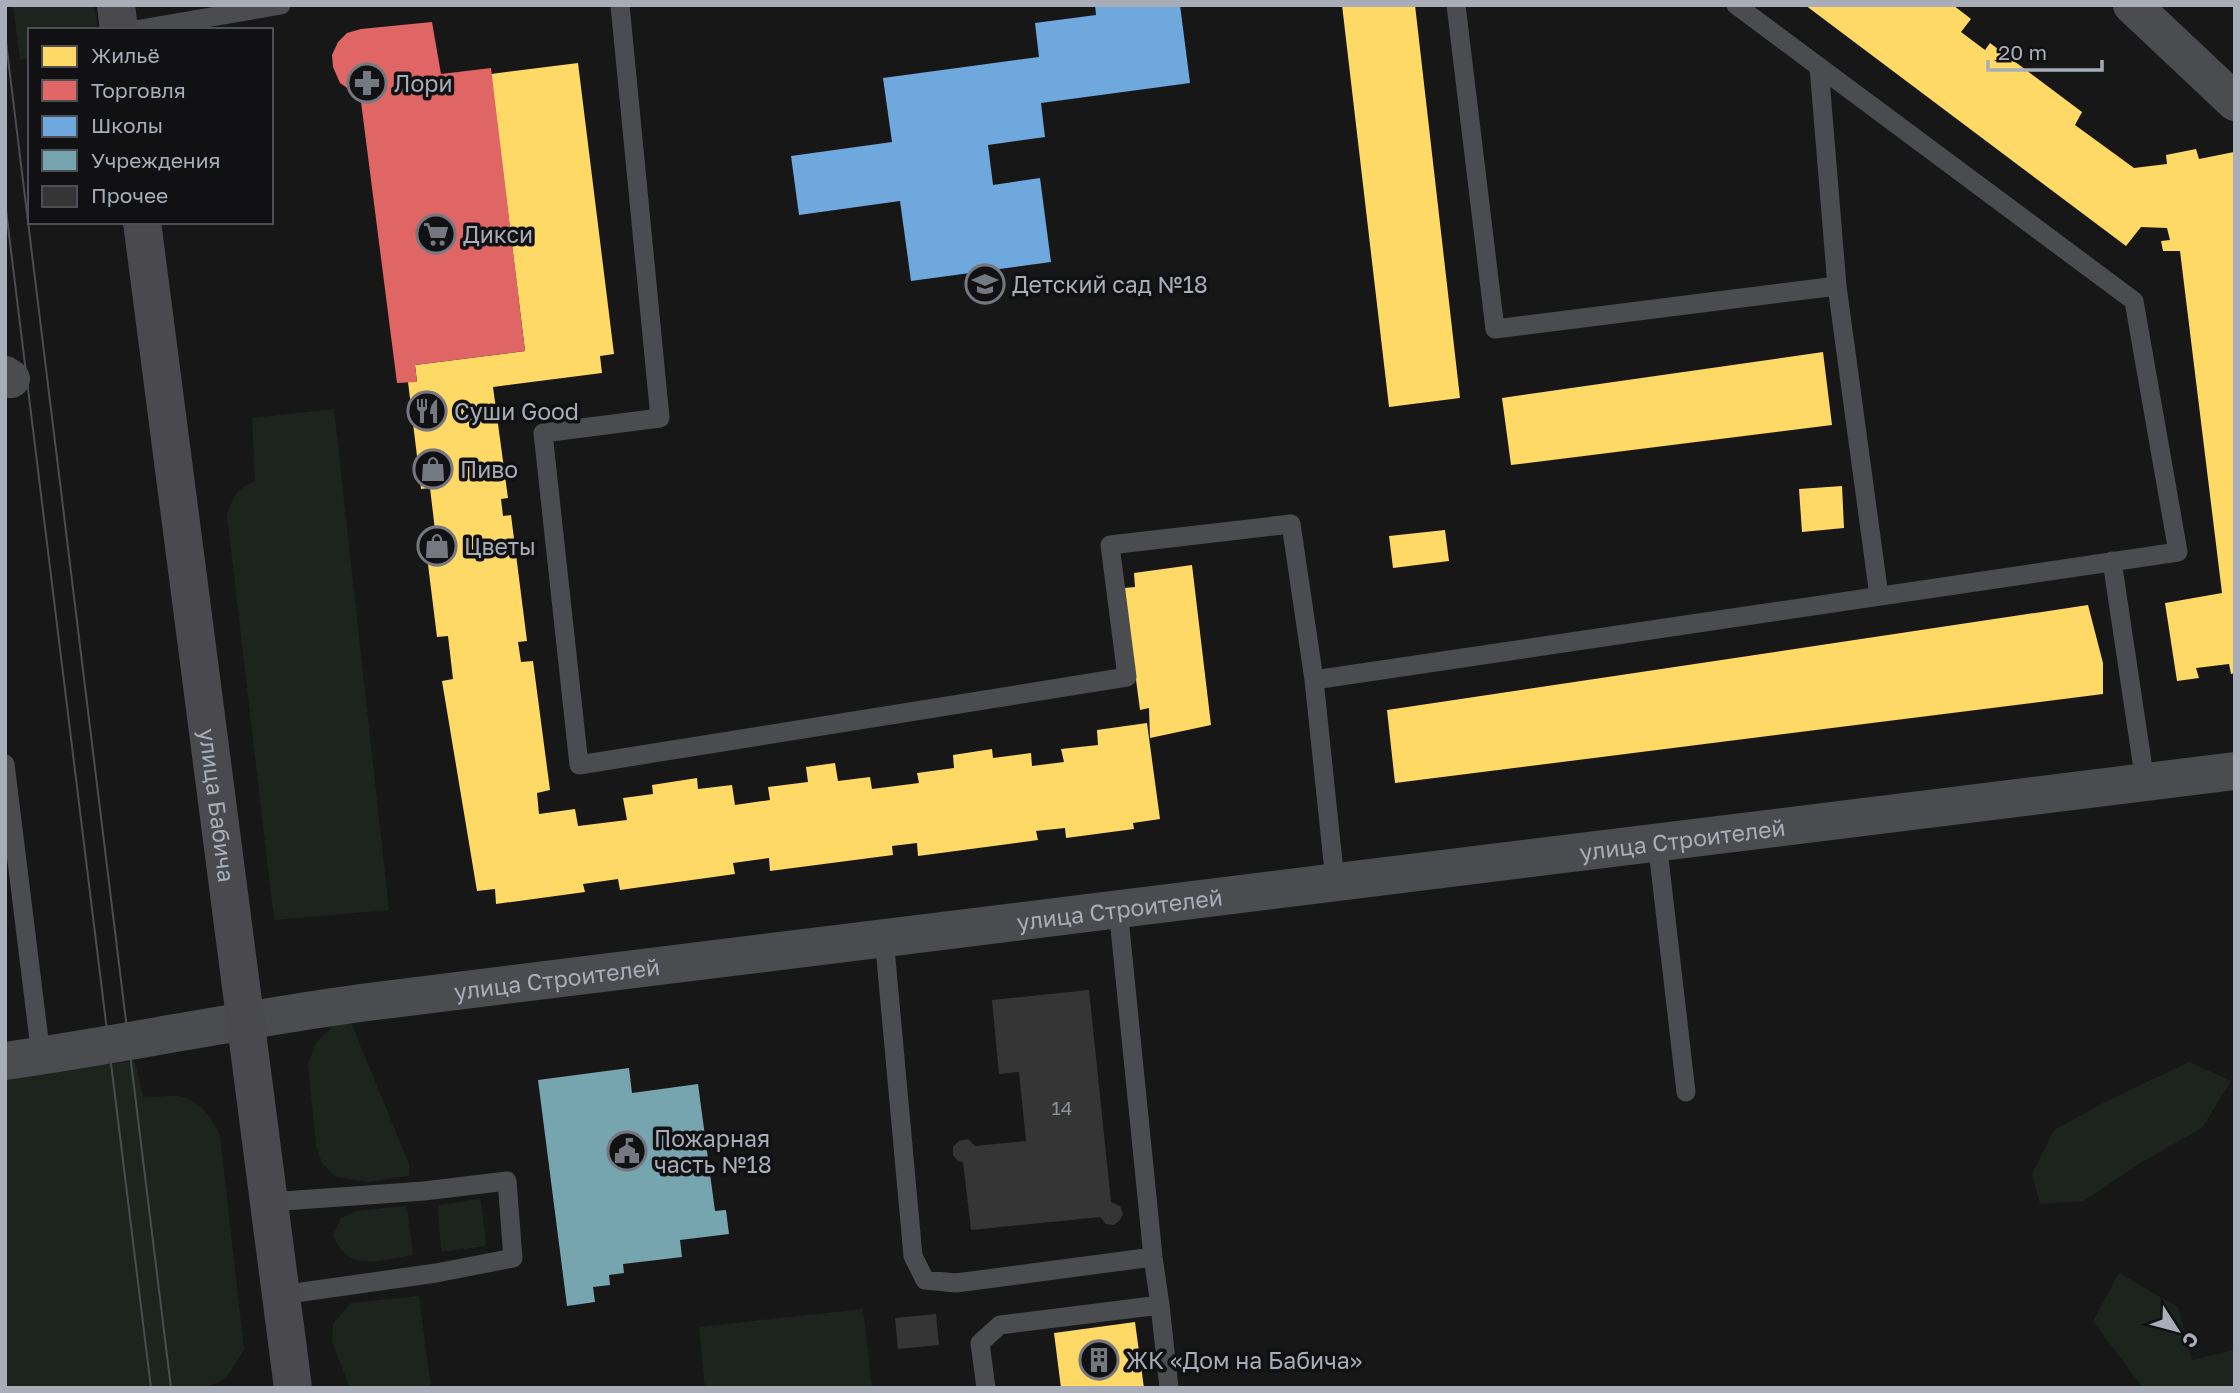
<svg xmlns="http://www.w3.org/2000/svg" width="2240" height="1393" font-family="'Golos Text',sans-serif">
<rect width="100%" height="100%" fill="#171717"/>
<path fill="#1d241e" d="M 13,5 L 94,5 L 97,26 L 93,30 L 30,30 L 30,58 L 20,60 Z
M 334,409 L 389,910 L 274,920 L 227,515 C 233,497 237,488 255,481 L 252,418 Z
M 350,1020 L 409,1164 L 409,1176 L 369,1182 L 336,1177 L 322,1163 L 316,1146 L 308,1064 L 316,1043 L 335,1024 Z
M 135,1061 L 143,1097 C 152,1098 171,1095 177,1096 C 199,1099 212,1117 220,1136 L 244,1349 C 230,1374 226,1384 197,1388 L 5,1388 L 5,1077 Z
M 2189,1062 L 2231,1081 L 2202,1128 L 2142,1162 L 2084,1201 L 2040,1204 L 2032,1174 L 2054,1130 L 2105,1102 Z
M 481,1199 L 486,1246 L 441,1252 L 438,1205 Z
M 407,1206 L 413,1255 C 379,1260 348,1274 333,1235 L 341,1218 L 356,1211 Z
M 2119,1273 L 2178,1307 L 2192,1360 L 2235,1350 L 2235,1388 L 2143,1388 L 2093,1321 Z
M 419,1296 L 431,1388 L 350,1388 L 332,1342 L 333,1324 L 351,1303 Z
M 863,1309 L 872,1388 L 705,1388 L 699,1327 Z"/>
<path fill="#ffd966" d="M 1342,5 L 1415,5 L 1460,398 L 1389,407 Z
M 1805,5 L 1953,5 L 1971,19 L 1961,32 L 1985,50 L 1990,43 L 2082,112 L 2075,125 L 2134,168 L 2167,164 L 2166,155 L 2196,149 L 2199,159 L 2234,152 L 2235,673 L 2231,674 L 2229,664 L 2196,668 L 2199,678 L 2177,681 L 2165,603 L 2222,593 L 2180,251 L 2163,251 L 2161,241 L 2170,240 L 2167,228 L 2141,227 L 2126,246 Z
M 578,63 L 614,354 L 600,356 L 602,373 L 493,387 L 508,498 L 501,499 L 503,516 L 511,515 L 527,641 L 518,642 L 521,662 L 533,661 L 550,790 L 537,793 L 539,814 L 575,809 L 578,826 L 627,820 L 623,798 L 653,794 L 652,785 L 697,778 L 698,789 L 732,785 L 735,805 L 770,800 L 768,787 L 808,782 L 806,767 L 835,763 L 838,781 L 870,777 L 872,789 L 919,783 L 917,773 L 954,768 L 953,755 L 992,749 L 993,758 L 1031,753 L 1032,766 L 1064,762 L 1061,749 L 1098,745 L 1097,730 L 1147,723 L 1160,819 L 1133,823 L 1134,829 L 1066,838 L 1065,828 L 1036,831 L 1038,840 L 918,856 L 917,843 L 892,846 L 893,855 L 770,871 L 769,858 L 733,863 L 735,874 L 620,890 L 618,879 L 583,884 L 585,892 L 496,904 L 495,889 L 477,891 L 442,681 L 453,679 L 448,636 L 437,637 L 424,532 L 435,530 L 430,488 L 421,489 L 408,382 L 417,382 L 415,365 L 525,351 L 491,74 Z
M 1823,352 L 1832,425 L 1511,465 L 1502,398 Z
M 1842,486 L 1844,528 L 1802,532 L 1799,489 Z
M 1445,530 L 1449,561 L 1393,568 L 1389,536 Z
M 1192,565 L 1211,725 L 1150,738 L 1149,708 L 1140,710 L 1124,588 L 1135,587 L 1134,573 Z
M 2088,605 L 2103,663 L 2103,694 L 1395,783 L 1387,710 Z
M 1135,1322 L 1144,1388 L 1061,1388 L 1054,1333 Z"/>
<path fill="#e06666" d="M 432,22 L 441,74 L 491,68 L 525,351 L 415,365 L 417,382 L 397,383 L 360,94 L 353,92 L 340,83 L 333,67 L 332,55 L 338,42 L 347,33 L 361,29 Z"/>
<path fill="#6fa8dc" d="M 1095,5 L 1180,5 L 1190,83 L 1041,103 L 1045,137 L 988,145 L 993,185 L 1040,178 L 1051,262 L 911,281 L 900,201 L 799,215 L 791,156 L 892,142 L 883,78 L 1039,57 L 1035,23 L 1096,15 Z"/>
<path fill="#76a5af" d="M 629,1068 L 632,1093 L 698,1084 L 715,1211 L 726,1210 L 729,1234 L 680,1240 L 682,1257 L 623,1264 L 624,1273 L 609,1275 L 610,1285 L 593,1287 L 595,1302 L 567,1306 L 538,1080 Z"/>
<path fill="#353536" d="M 1089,990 L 1111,1202 L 1120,1206 L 1123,1214 L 1120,1220 L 1114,1225 L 1106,1224 L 1100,1217 L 971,1230 L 963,1162 L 958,1161 L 953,1155 L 953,1147 L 959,1141 L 968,1139 L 975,1146 L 1026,1141 L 1019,1072 L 999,1074 L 992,1000 Z
M 936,1314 L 939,1345 L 898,1349 L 895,1318 Z"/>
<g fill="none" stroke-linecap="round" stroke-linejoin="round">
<path stroke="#4b4c50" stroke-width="19" d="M 620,5 L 660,418 L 543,433 L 579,765 L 1127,677 L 1110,545 L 1291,524 L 1314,680 L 1335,881
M 1456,5 L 1495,329 L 1837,286
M 135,30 L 281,5
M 1819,67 L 1837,286 L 1879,596
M 2112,561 L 2145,782
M 1314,680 L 2178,552 L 2134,301 L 1736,5
M 5,764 L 41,1056
M 1657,841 L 1686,1092
M 1118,908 L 1153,1257 L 1160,1305 L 1169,1388
M 884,937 L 913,1256 L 925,1280 L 956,1283 L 1153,1257
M 269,1202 L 424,1191 L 507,1181 L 513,1258 L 436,1273 L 281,1295
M 986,1388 L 980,1343 L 1000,1325 L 1160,1305"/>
<g stroke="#4b4c50" stroke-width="38">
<path d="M 2132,5 L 2235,102"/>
<path d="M 5,375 L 11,379"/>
<path id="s1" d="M 5,1061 C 126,1044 246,1018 368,1002 L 2235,771"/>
</g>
<g stroke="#4a4a4e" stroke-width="38">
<path d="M 116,5 L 119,30"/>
<path id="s2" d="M 142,222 L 293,1388"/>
</g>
<path stroke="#4b4c4f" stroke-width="2" d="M 5,34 L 171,1388
M 5,202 L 151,1388"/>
</g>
<defs>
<g id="pharmacy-ring" transform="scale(2.0125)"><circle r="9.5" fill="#111113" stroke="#757880" stroke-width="1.5"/><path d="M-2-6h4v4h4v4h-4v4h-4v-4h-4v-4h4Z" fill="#757880"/></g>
<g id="supermarket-ring" transform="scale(2.0125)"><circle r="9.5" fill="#111113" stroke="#757880" stroke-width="1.5"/><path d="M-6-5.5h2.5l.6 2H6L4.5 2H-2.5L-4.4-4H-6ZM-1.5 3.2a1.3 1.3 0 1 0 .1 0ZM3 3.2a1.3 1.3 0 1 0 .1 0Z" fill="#757880"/></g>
<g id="school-ring" transform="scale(2.0125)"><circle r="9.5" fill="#111113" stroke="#757880" stroke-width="1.5"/><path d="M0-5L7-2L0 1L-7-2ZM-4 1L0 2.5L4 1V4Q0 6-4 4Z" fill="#757880"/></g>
<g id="restaurant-ring" transform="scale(2.0125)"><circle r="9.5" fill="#111113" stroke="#757880" stroke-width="1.5"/><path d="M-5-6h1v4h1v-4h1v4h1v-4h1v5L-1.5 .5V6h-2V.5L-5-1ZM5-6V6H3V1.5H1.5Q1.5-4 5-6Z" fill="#757880"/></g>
<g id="shop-ring" transform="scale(2.0125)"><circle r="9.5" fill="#111113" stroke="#757880" stroke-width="1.5"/><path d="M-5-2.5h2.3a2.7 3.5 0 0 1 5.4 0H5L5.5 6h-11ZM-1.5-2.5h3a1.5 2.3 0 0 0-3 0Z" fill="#757880"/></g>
<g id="civic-ring" transform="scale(2.0125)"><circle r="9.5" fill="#111113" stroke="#757880" stroke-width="1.5"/><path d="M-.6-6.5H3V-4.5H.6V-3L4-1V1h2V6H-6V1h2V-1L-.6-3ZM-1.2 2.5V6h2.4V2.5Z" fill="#757880"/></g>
<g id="building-ring" transform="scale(2.0125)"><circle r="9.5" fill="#111113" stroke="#757880" stroke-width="1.5"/><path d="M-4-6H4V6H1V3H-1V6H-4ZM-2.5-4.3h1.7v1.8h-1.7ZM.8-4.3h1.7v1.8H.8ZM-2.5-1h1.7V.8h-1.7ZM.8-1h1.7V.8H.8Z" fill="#757880"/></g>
</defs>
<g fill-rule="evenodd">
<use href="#pharmacy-ring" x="367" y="83"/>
<use href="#supermarket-ring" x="436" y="234"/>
<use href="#school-ring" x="985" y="284"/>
<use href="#restaurant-ring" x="427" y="411"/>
<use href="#shop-ring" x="433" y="469"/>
<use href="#shop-ring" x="437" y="546"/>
<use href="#civic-ring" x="627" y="1151"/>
<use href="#building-ring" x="1099" y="1360"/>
</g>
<g text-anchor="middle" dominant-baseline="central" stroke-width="7" stroke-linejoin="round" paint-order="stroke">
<g font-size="19" fill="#8b8f98">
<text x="1062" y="1107">14</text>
</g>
<g font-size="23" fill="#a8adb8" stroke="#111113" text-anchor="start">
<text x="394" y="83">Лори</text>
<text x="463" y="234">Дикси</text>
<text x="1012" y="284">Детский сад №18</text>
<text x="454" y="411">Суши Good</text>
<text x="460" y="469">Пиво</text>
<text x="464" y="546">Цветы</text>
<text x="654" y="1138">Пожарная<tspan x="654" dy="26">часть №18</tspan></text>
<text x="1126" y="1360">ЖК «Дом на Бабича»</text>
</g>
<g font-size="23" fill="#a8adb8" stroke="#111113">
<text stroke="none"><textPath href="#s2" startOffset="588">улица Бабича</textPath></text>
<text stroke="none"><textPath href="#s1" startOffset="1692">улица Строителей</textPath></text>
<text stroke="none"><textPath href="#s1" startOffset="1125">улица Строителей</textPath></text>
<text stroke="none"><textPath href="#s1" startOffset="558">улица Строителей</textPath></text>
</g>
</g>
<rect width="2240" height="1393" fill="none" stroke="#a8adb8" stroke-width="14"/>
<rect x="28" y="28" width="245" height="196" fill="#111113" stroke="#4d4f55" stroke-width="2"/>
<rect x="42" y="46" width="35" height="21" fill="#ffd966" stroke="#4d4f55" stroke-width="2"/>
<text x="91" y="63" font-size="21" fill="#a8adb8">Жильё</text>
<rect x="42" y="80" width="35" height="21" fill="#e06666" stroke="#4d4f55" stroke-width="2"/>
<text x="91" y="98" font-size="21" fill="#a8adb8">Торговля</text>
<rect x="42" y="116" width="35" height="21" fill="#6fa8dc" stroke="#4d4f55" stroke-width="2"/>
<text x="91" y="133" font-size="21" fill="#a8adb8">Школы</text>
<rect x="42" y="150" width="35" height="21" fill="#76a5af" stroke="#4d4f55" stroke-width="2"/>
<text x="91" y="168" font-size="21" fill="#a8adb8">Учреждения</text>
<rect x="42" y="186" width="35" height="21" fill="#353536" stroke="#4d4f55" stroke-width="2"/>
<text x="91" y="203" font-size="21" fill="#a8adb8">Прочее</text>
<g transform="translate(2177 1330) rotate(126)" stroke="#111113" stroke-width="5" paint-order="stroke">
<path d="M0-5L12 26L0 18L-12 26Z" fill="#a8adb8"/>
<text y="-10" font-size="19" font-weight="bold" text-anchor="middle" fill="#a8adb8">С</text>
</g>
<path d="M1988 60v10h114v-10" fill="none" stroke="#a8adb8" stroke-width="3.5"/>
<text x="1998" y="60" font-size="21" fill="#a8adb8" stroke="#111113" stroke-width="5" paint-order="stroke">20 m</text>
</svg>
